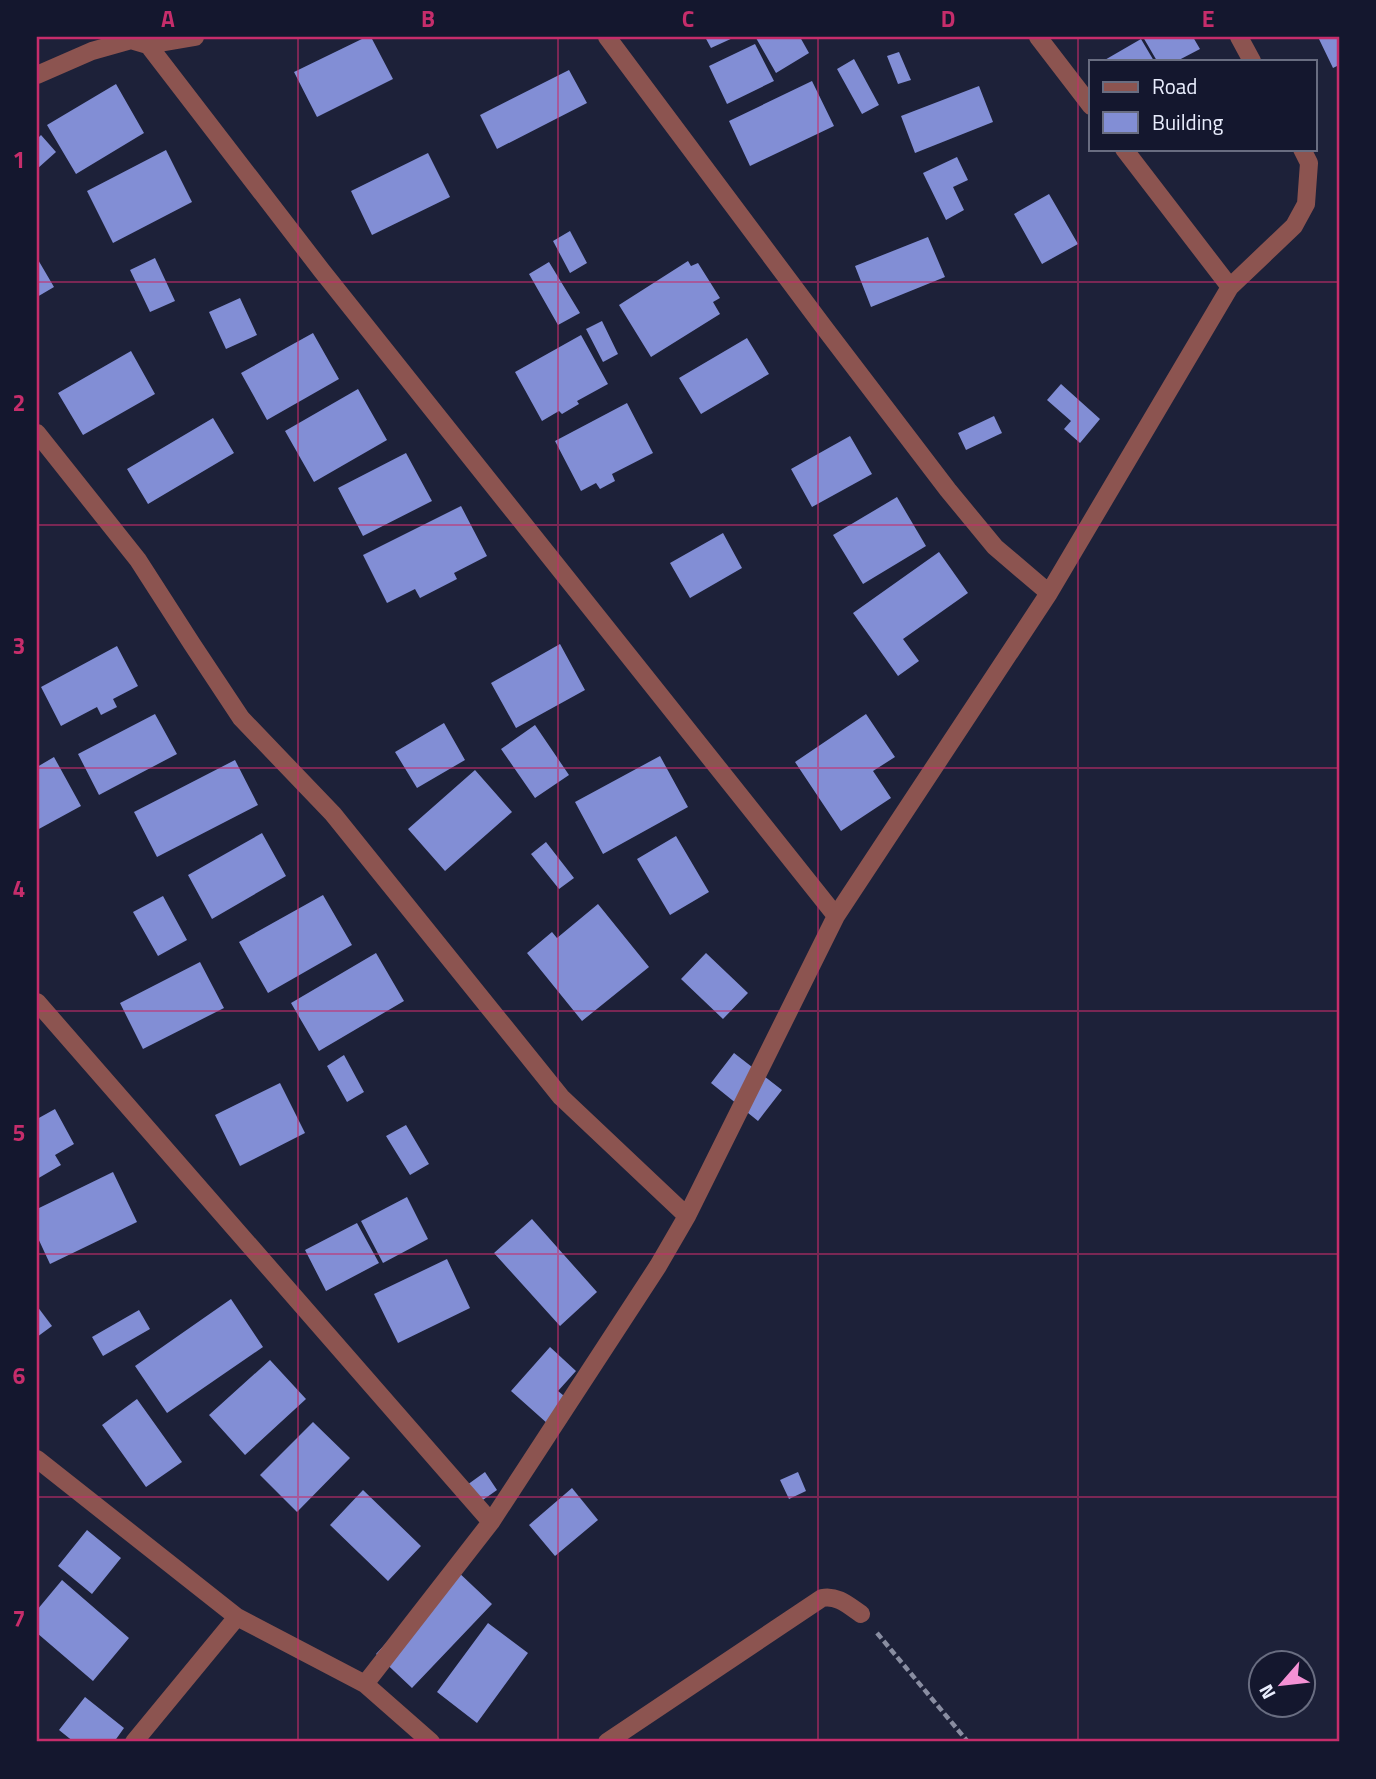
<svg xmlns="http://www.w3.org/2000/svg" width="1376" height="1779" font-family="'Titillium Web',sans-serif">
<rect width="100%" height="100%" fill="#1d2139"/>
<path fill="#828ed5" d="M 366,37 L 371,37 L 393,79 L 317,117 L 294,72 Z
M 705,37 L 735,37 L 711,48 Z
M 757,37 L 800,37 L 809,53 L 776,73 L 756,38 Z
M 1143,37 L 1193,37 L 1200,49 L 1177,61 L 1157,61 Z
M 1318,37 L 1339,37 L 1339,65 L 1333,68 Z
M 1141,39 L 1154,61 L 1103,61 Z
M 755,44 L 774,81 L 727,104 L 709,66 Z
M 899,52 L 911,80 L 898,84 L 887,56 Z
M 854,59 L 879,105 L 862,114 L 837,69 Z
M 569,70 L 587,103 L 497,149 L 480,115 Z
M 812,81 L 834,126 L 750,166 L 729,121 Z
M 116,84 L 144,133 L 76,174 L 47,125 Z
M 979,86 L 993,122 L 915,153 L 901,116 Z
M 41,135 L 56,152 L 37,169 L 37,139 Z
M 166,150 L 192,202 L 113,243 L 87,191 Z
M 428,153 L 450,197 L 372,235 L 351,191 Z
M 957,157 L 968,180 L 953,187 L 964,210 L 946,220 L 923,173 Z
M 1049,194 L 1078,244 L 1042,264 L 1014,214 Z
M 570,231 L 587,263 L 570,273 L 553,241 Z
M 928,237 L 945,277 L 871,307 L 855,266 Z
M 37,258 L 54,287 L 37,297 Z
M 155,258 L 175,301 L 150,312 L 130,270 Z
M 688,261 L 691,266 L 698,263 L 720,298 L 713,302 L 720,314 L 651,357 L 619,305 Z
M 549,262 L 580,313 L 558,325 L 529,274 Z
M 240,298 L 257,335 L 226,349 L 209,312 Z
M 602,321 L 618,354 L 603,362 L 586,329 Z
M 313,333 L 339,379 L 267,420 L 241,373 Z
M 581,335 L 608,384 L 577,401 L 579,404 L 562,414 L 559,411 L 542,421 L 515,372 Z
M 747,338 L 769,374 L 701,414 L 679,378 Z
M 131,351 L 155,394 L 83,435 L 58,393 Z
M 1061,384 L 1100,419 L 1080,443 L 1064,429 L 1071,421 L 1047,400 Z
M 358,389 L 387,440 L 314,482 L 285,431 Z
M 627,403 L 653,453 L 612,474 L 615,481 L 600,489 L 596,483 L 581,491 L 555,441 Z
M 994,416 L 1002,433 L 966,450 L 958,433 Z
M 213,418 L 234,453 L 148,504 L 127,469 Z
M 850,436 L 872,474 L 812,507 L 791,469 Z
M 406,453 L 432,501 L 363,536 L 338,488 Z
M 897,497 L 926,546 L 863,584 L 833,535 Z
M 461,506 L 487,556 L 454,573 L 457,579 L 420,598 L 415,589 L 387,603 L 363,555 Z
M 723,533 L 742,568 L 690,598 L 670,563 Z
M 939,552 L 968,593 L 903,639 L 919,661 L 898,676 L 853,613 Z
M 560,644 L 585,690 L 516,728 L 491,683 Z
M 117,646 L 138,686 L 113,699 L 117,707 L 101,715 L 97,707 L 61,726 L 41,687 Z
M 155,714 L 177,754 L 99,795 L 78,754 Z
M 866,714 L 895,757 L 873,771 L 891,798 L 841,831 L 795,762 Z
M 444,723 L 465,760 L 417,788 L 395,752 Z
M 535,725 L 569,775 L 535,798 L 501,749 Z
M 660,756 L 688,807 L 603,854 L 575,802 Z
M 54,757 L 81,806 L 37,830 L 37,767 Z
M 235,760 L 258,805 L 157,857 L 134,812 Z
M 475,770 L 512,812 L 445,871 L 408,829 Z
M 262,833 L 286,876 L 212,919 L 188,875 Z
M 676,836 L 709,892 L 670,915 L 637,859 Z
M 546,842 L 574,878 L 559,889 L 531,854 Z
M 323,895 L 352,945 L 268,993 L 239,942 Z
M 163,896 L 187,940 L 158,956 L 133,912 Z
M 598,904 L 649,967 L 582,1021 L 527,953 L 552,932 L 557,938 Z
M 376,953 L 404,1001 L 319,1051 L 291,1003 Z
M 706,953 L 748,993 L 723,1019 L 681,979 Z
M 200,962 L 224,1008 L 143,1049 L 120,1003 Z
M 734,1053 L 782,1090 L 758,1121 L 711,1083 Z
M 344,1055 L 364,1092 L 347,1102 L 327,1066 Z
M 280,1083 L 305,1133 L 240,1166 L 215,1115 Z
M 55,1109 L 74,1144 L 55,1155 L 61,1165 L 37,1179 L 37,1119 Z
M 406,1125 L 429,1164 L 410,1175 L 386,1136 Z
M 113,1172 L 137,1222 L 50,1264 L 37,1236 L 37,1209 Z
M 407,1197 L 428,1239 L 383,1263 L 361,1221 Z
M 532,1219 L 597,1292 L 560,1326 L 494,1253 Z
M 357,1223 L 379,1263 L 326,1291 L 305,1250 Z
M 447,1259 L 470,1308 L 398,1343 L 374,1294 Z
M 231,1299 L 263,1347 L 167,1413 L 135,1366 Z
M 37,1306 L 52,1326 L 37,1337 Z
M 139,1310 L 150,1329 L 103,1356 L 92,1337 Z
M 550,1347 L 576,1371 L 558,1391 L 569,1400 L 548,1424 L 511,1391 Z
M 270,1360 L 306,1399 L 245,1455 L 209,1415 Z
M 137,1399 L 182,1462 L 146,1487 L 102,1425 Z
M 313,1422 L 350,1458 L 297,1512 L 260,1475 Z
M 485,1472 L 497,1490 L 480,1502 L 467,1485 Z
M 798,1472 L 806,1491 L 789,1499 L 780,1480 Z
M 572,1488 L 598,1520 L 555,1556 L 529,1525 Z
M 363,1490 L 421,1546 L 388,1581 L 330,1525 Z
M 87,1530 L 121,1558 L 92,1594 L 58,1566 Z
M 455,1569 L 492,1604 L 412,1688 L 376,1654 Z
M 62,1580 L 129,1638 L 93,1681 L 37,1633 L 37,1610 Z
M 488,1623 L 528,1653 L 477,1723 L 437,1692 Z
M 85,1697 L 124,1728 L 114,1742 L 74,1742 L 59,1730 Z"/>
<g fill="none" stroke-linecap="round" stroke-linejoin="round">
<path stroke="#898da1" stroke-width="4.5" stroke-dasharray="7 3.5" stroke-linecap="butt" d="M 877,1633 L 968,1742"/>
<path stroke="#8c5450" stroke-width="18" d="M 142,37 L 322,271 L 836,916
M 607,37 L 826,330 L 948,490 L 995,547 L 1049,593
M 1038,37 L 1091,106
M 1239,37 L 1252,61
M 37,75 L 92,51 L 131,40 L 148,45 L 195,37
M 1124,149 L 1230,287
M 37,433 L 138,560 L 192,644 L 241,718 L 333,814 L 561,1097 L 687,1216
M 37,1002 L 491,1522
M 37,1459 L 237,1617 L 365,1684 L 431,1742
M 365,1684 L 491,1522 L 658,1266 L 687,1216 L 836,916 L 1049,593 L 1230,287 L 1294,226 L 1306,204 L 1309,163 L 1302,149
M 134,1742 L 237,1617
M 607,1742 L 822,1598 C 837,1595 848,1605 861,1614"/>
</g>
<path fill="none" stroke="#c62d6b" stroke-width="2" stroke-opacity="0.55" d="M 298,37 L 298,1742M 558,37 L 558,1742M 818,37 L 818,1742M 1078,37 L 1078,1742M 37,282 L 1339,282M 37,525 L 1339,525M 37,768 L 1339,768M 37,1011 L 1339,1011M 37,1254 L 1339,1254M 37,1497 L 1339,1497"/>
<rect width="1376" height="1779" fill="none" stroke="#14172e" stroke-width="77"/>
<rect x="1089" y="60" width="228" height="91" fill="#14172e" stroke="#696d81" stroke-width="2"/>
<rect x="1103" y="82" width="35" height="10" fill="#8c5450" stroke="#696d81" stroke-width="2"/>
<text x="1152" y="94" font-size="21" fill="#e9edfd">Road</text>
<rect x="1103" y="112" width="35" height="21" fill="#828ed5" stroke="#696d81" stroke-width="2"/>
<text x="1152" y="130" font-size="21" fill="#e9edfd">Building</text>
<g transform="translate(1282 1684) rotate(242)"><circle r="33" fill="#14172e" stroke="#696d81" stroke-width="2"/>
<path d="M0-5L12 26L0 18L-12 26Z" fill="#f491d4"/>
<text y="-10" font-size="19" font-weight="bold" text-anchor="middle" fill="#e9edfd">N</text>
</g>
<rect x="38" y="38" width="1300" height="1702" fill="none" stroke="#c62d6b" stroke-width="2.5"/>
<g font-size="23" text-anchor="middle" font-weight="bold" fill="#c62d6b">
<text x="168" y="27">A</text>
<text x="428" y="27">B</text>
<text x="688" y="27">C</text>
<text x="948" y="27">D</text>
<text x="1208" y="27">E</text>
<text x="19" y="168">1</text>
<text x="19" y="411">2</text>
<text x="19" y="654">3</text>
<text x="19" y="897">4</text>
<text x="19" y="1141">5</text>
<text x="19" y="1384">6</text>
<text x="19" y="1627">7</text>
</g>
</svg>
